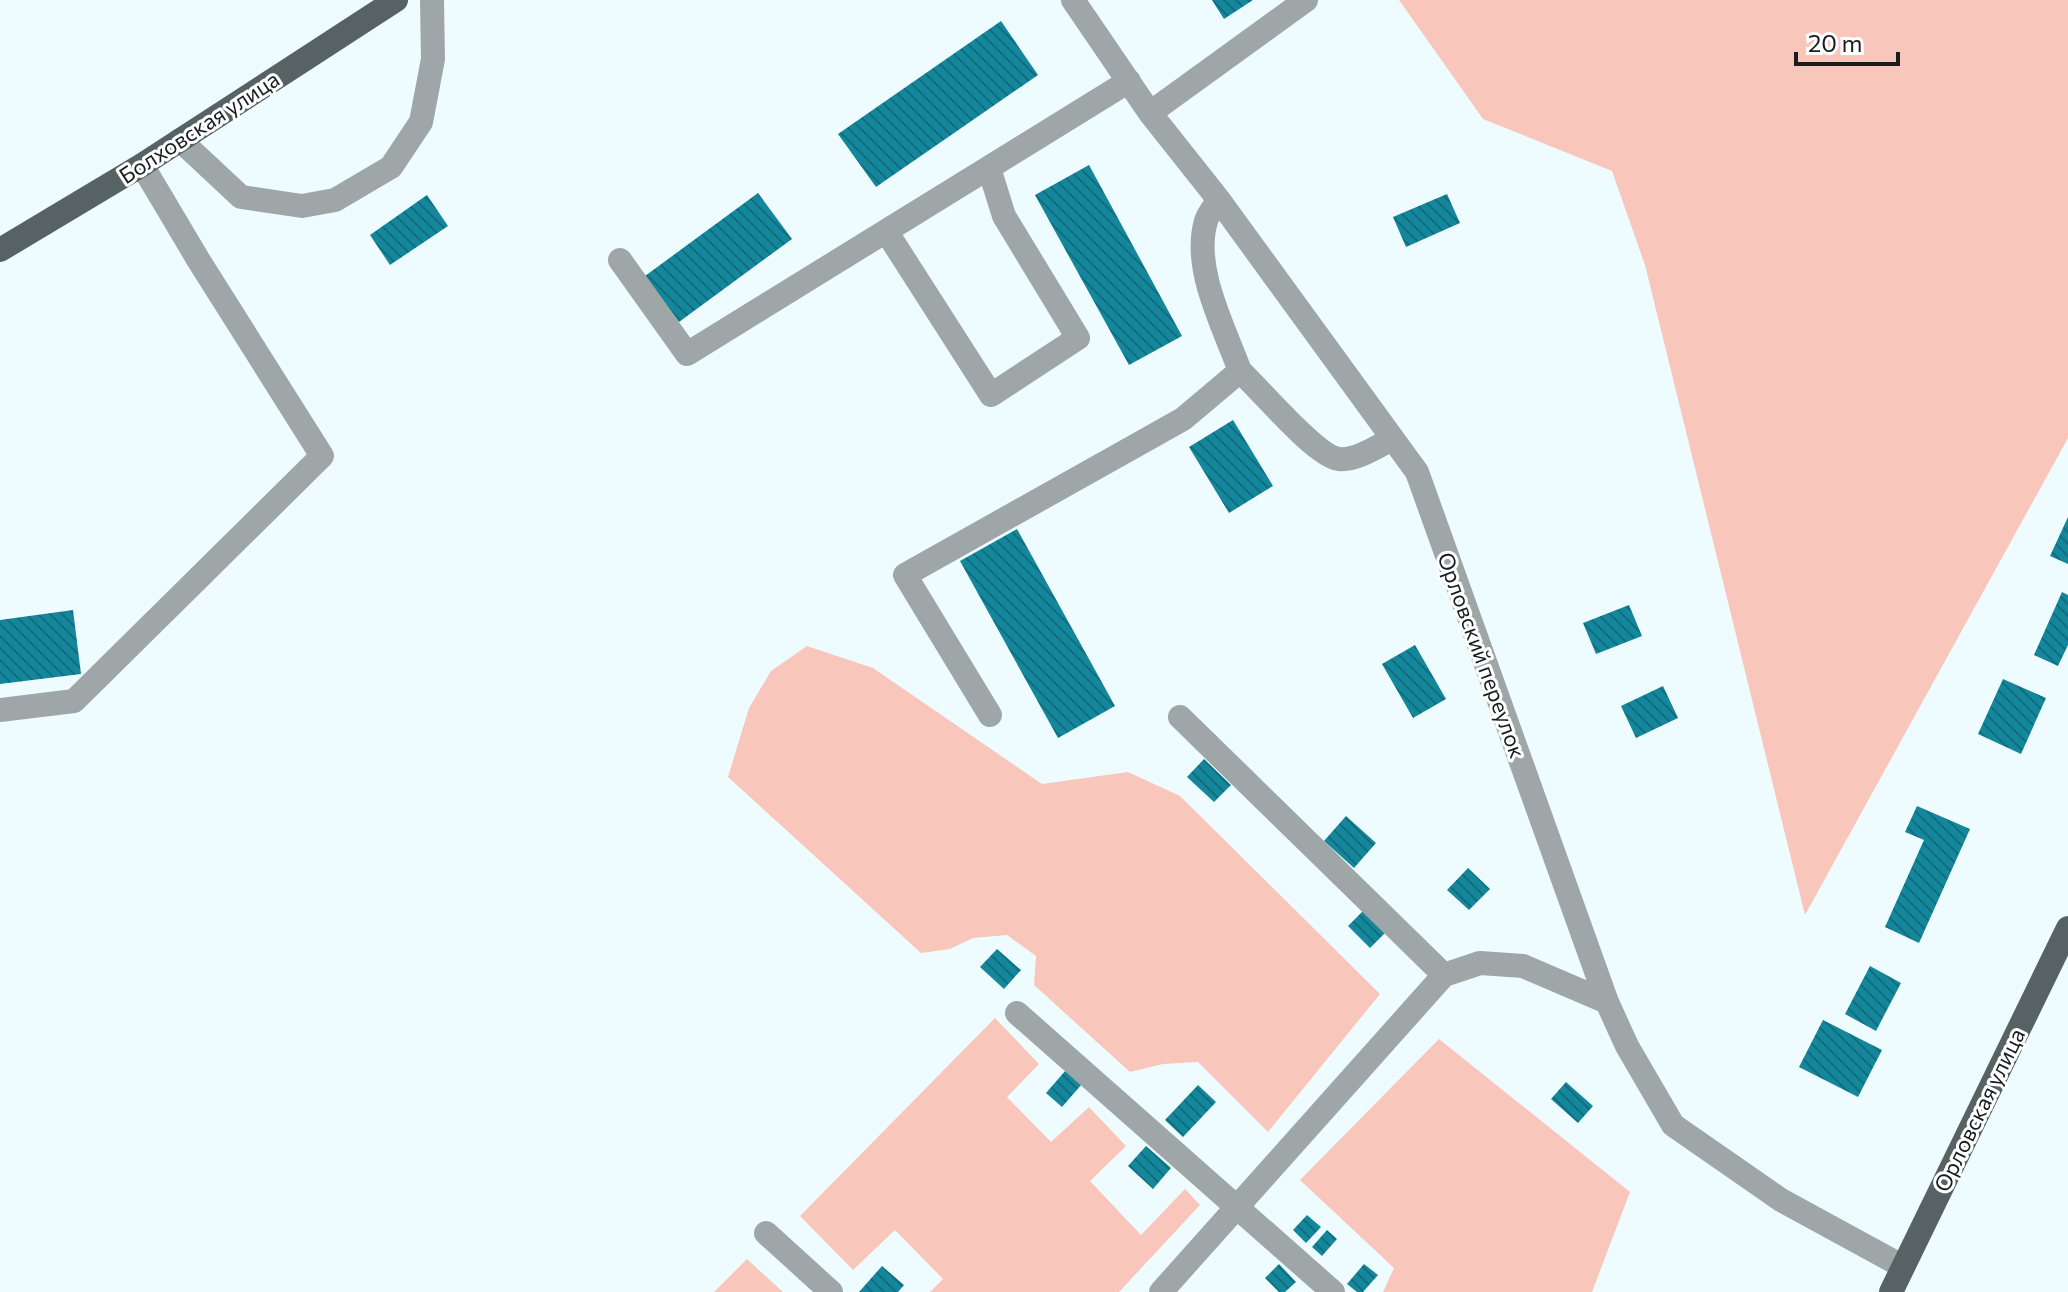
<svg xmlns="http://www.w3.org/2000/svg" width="2068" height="1292" font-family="Commissioner,sans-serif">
<defs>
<pattern id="building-back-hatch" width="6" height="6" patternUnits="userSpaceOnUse" patternTransform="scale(2)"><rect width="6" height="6" fill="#14879c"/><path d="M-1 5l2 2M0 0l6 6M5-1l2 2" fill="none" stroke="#116e7f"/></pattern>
</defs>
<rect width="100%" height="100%" fill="#effcff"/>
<path fill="#f9c6bc" d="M 1399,0 L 2068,0 L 2068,438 L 1805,915 L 1645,265 L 1612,171 L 1483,119 Z
M 807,646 L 873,668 L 1042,784 L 1128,772 L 1180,796 L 1380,994 L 1268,1132 L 1198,1062 L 1163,1064 L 1130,1072 L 1034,985 L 1036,956 L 1007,935 L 973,938 L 950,949 L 921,953 L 728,777 L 749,708 L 771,671 Z
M 995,1018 L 1039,1064 L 1007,1097 L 1051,1142 L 1089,1107 L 1126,1146 L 1090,1181 L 1141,1235 L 1185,1189 L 1200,1205 L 1119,1292 L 930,1292 L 943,1279 L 895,1230 L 853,1270 L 800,1216 Z
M 1439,1039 L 1630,1192 L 1592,1292 L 1383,1292 L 1394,1268 L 1300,1180 Z
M 747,1259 L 783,1292 L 714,1292 Z"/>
<path fill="url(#building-back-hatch)" d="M 1212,0 L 1253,0 L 1224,19 Z
M 1001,21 L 1038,75 L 876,187 L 838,134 Z
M 1089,165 L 1182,336 L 1129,365 L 1035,195 Z
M 758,193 L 792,239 L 679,322 L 645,276 Z
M 1447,194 L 1460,223 L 1406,247 L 1393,217 Z
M 427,195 L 448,226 L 390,265 L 370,235 Z
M 1233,420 L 1273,486 L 1229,513 L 1189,447 Z
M 2068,517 L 2068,564 L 2050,556 Z
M 1017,529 L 1115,706 L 1058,738 L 960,561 Z
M 2062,592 L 2068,595 L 2068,645 L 2058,666 L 2034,655 Z
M 1629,605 L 1642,636 L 1596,654 L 1583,623 Z
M 73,610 L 81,674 L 0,684 L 0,620 Z
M 1415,645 L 1446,699 L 1413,718 L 1382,664 Z
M 2003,679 L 2046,698 L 2021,754 L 1978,734 Z
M 1663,686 L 1678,718 L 1636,738 L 1621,706 Z
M 1204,759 L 1231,785 L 1214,802 L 1187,777 Z
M 1917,806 L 1970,829 L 1919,943 L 1885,927 L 1924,840 L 1905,832 Z
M 1346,816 L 1376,843 L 1354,868 L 1324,841 Z
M 1468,868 L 1490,889 L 1469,910 L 1447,890 Z
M 1364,910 L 1386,932 L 1370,948 L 1348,926 Z
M 997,949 L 1021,970 L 1004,989 L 980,967 Z
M 1870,966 L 1901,983 L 1876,1031 L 1845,1014 Z
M 1823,1020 L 1882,1050 L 1858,1097 L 1799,1067 Z
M 1066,1070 L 1082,1084 L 1062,1107 L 1046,1093 Z
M 1566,1082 L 1593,1106 L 1578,1123 L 1551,1099 Z
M 1198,1085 L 1216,1102 L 1183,1137 L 1165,1120 Z
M 1146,1146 L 1171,1168 L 1153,1189 L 1128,1166 Z
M 1307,1215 L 1321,1227 L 1306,1243 L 1293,1230 Z
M 1327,1230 L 1337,1239 L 1322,1256 L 1312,1247 Z
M 1279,1264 L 1296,1282 L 1285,1292 L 1279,1292 L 1265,1278 Z
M 1364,1264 L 1378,1275 L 1363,1292 L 1357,1292 L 1347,1284 Z
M 882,1266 L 904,1285 L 898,1292 L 859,1292 Z"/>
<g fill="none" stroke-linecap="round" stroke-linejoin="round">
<path stroke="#9fa6a7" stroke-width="24" d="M 1073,0 L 1150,113 L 1219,200 L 1417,472 L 1607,1002 L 1627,1046 L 1673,1125 L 1781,1200 L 1902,1266
M 1150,113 L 1306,0
M 180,140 L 241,197 L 302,206 L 335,200 L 391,167 L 421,122 L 433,59 L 432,0
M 886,231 L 991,395 L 1078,338 L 1004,216 L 989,168
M 620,260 L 687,354 L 1129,81
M 1240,371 C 1260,389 1316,457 1339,459 C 1356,461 1378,446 1392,439
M 0,710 L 74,701 L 322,456 L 199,261 L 142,165
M 990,715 L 905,575 L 1183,419 L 1240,371 C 1224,327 1192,268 1206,221 C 1208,214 1214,207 1219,200
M 1180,717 L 1444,975
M 1017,1013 L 1333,1292
M 766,1233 L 831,1292
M 1161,1292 L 1444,975 L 1480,963 L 1523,966 L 1607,1002"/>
<path stroke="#576264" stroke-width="24" d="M 0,250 L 142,165 L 396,0
M 1891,1292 L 2068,928"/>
</g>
<g text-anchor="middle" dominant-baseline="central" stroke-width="6" stroke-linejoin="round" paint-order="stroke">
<g font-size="22" fill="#181d1e" stroke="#fff">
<text transform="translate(199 127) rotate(-33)">Болховская улица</text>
<text transform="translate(1482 655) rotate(70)">Орловский переулок</text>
<text transform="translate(1979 1110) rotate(-64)">Орловская улица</text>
</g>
</g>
<path d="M1796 52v12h102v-12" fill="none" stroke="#181d1e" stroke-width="4"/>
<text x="1808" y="52" font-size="24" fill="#181d1e" stroke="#ffffff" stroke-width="6" paint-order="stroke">20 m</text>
</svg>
